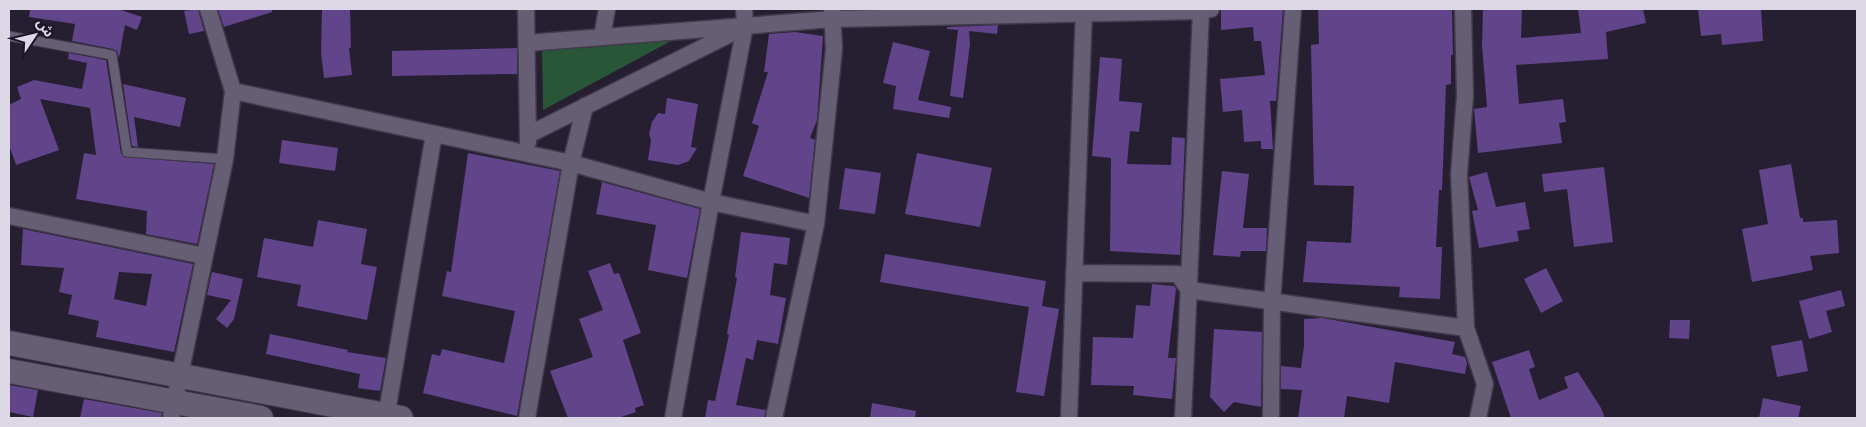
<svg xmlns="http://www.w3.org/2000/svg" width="1866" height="427" font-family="'DM Sans','Noto Sans Arabic',sans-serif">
<rect width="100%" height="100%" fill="#261f32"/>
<path fill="#295636" d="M 671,41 L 543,110 L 542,48 Z"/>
<path fill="#61448a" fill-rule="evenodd" d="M 30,9 L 118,9 L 142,17 L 137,30 L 125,25 L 119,58 L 117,51 L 113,49 L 72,41 L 75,24 L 29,17 Z
M 198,9 L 204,31 L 189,34 L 184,11 Z
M 218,9 L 272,9 L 272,12 L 224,27 Z
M 322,9 L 350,9 L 351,48 L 349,48 L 352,75 L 324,78 L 321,53 Z
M 1221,9 L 1283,9 L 1276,101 L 1270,101 L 1273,149 L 1261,149 L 1261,141 L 1244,142 L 1242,110 L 1223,112 L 1220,79 L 1265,75 L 1261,41 L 1254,41 L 1253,27 L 1221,30 Z
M 1318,9 L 1452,9 L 1453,55 L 1451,55 L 1451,84 L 1446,85 L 1442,190 L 1439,190 L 1436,247 L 1442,247 L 1440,299 L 1399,297 L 1400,287 L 1303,282 L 1307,241 L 1351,243 L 1354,186 L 1314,185 L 1311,45 L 1319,44 Z
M 1483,9 L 1522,9 L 1521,38 L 1581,33 L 1578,9 L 1643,9 L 1646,23 L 1606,32 L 1608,59 L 1516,65 L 1519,104 L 1563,99 L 1566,122 L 1559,123 L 1562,143 L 1478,153 L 1474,109 L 1487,107 L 1482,45 Z
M 1698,9 L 1761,9 L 1763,41 L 1722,45 L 1721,34 L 1701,36 Z
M 998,25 L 997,34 L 969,31 L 970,44 L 963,98 L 950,96 L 958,30 L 947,29 L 947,27 Z
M 795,32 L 823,36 L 817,120 L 810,138 L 815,140 L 809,198 L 743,176 L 759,126 L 752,123 L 768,72 L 764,72 L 769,34 Z
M 893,42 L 930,51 L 918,100 L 951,107 L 949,118 L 893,109 L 896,86 L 883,83 Z
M 517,48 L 517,74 L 392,76 L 392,51 Z
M 69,53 L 106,60 L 121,153 L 124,157 L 214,164 L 197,244 L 146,234 L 147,211 L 76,199 L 84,153 L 96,155 L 90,108 L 40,99 L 59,150 L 16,165 L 9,145 L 9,105 L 21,99 L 17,87 L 34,80 L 82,89 L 87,63 L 68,59 Z
M 1100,57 L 1122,59 L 1119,101 L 1142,103 L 1139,132 L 1130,131 L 1127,164 L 1171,165 L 1172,137 L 1185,138 L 1180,255 L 1110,251 L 1111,158 L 1092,156 Z
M 123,84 L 186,98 L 180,127 L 134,117 L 138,147 L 132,146 Z
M 667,98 L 698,104 L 691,147 L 697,148 L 689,161 L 678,165 L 648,160 L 651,140 L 649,134 L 652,122 L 658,113 L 665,114 Z
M 282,140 L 338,148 L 335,171 L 279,163 Z
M 468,153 L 560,171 L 517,416 L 423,393 L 432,354 L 440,356 L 442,349 L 504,363 L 515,311 L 442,296 L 447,271 L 451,272 Z
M 917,153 L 992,168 L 980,227 L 905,214 Z
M 1791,164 L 1800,218 L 1803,218 L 1803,222 L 1837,220 L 1839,253 L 1810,256 L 1813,270 L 1752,282 L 1742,229 L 1768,224 L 1759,170 Z
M 1604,167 L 1613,242 L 1574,247 L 1567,189 L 1544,192 L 1542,174 Z
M 845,168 L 881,173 L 875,214 L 839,209 Z
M 1222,171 L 1249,174 L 1243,228 L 1267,228 L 1266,251 L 1241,251 L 1240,257 L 1213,255 Z
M 1487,172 L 1496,207 L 1525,202 L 1530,229 L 1517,231 L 1519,241 L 1479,248 L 1472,211 L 1478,210 L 1469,177 Z
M 602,182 L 700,209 L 687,278 L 648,270 L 656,225 L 596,214 Z
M 318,220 L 367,229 L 361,264 L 377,267 L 367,320 L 297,306 L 301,285 L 257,277 L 264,238 L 313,247 Z
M 23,229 L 193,264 L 174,352 L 96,337 L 99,321 L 68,314 L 72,295 L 59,292 L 64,268 L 21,265 ZM 119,272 L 152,274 L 146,306 L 114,299 Z
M 741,232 L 790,238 L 787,265 L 774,263 L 770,295 L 786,298 L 778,344 L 757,340 L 753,360 L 746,358 L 736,405 L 766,410 L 764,418 L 705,418 L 708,400 L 715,401 L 729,335 L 727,334 L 737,278 L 735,277 Z
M 885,254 L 1046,281 L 1042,306 L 1059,309 L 1044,396 L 1016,392 L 1029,307 L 880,282 Z
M 610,263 L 614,274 L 619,273 L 641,333 L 623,340 L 644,405 L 635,408 L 636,412 L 618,418 L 568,418 L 550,371 L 593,357 L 579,319 L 603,310 L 588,271 Z
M 1546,268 L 1563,301 L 1541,313 L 1524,279 Z
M 212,272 L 243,279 L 234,319 L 227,328 L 216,319 L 231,300 L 207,295 Z
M 1152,284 L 1174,286 L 1176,289 L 1168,358 L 1176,358 L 1172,399 L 1133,395 L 1134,386 L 1091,385 L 1093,337 L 1133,338 L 1136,305 L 1150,306 Z
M 1841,290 L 1845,306 L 1826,311 L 1832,332 L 1809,339 L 1799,301 Z
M 1323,318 L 1455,342 L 1452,354 L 1465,357 L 1467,363 L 1465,374 L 1395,362 L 1389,403 L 1347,396 L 1344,418 L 1298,418 L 1302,390 L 1281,389 L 1281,366 L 1301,368 L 1304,346 L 1304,319 Z
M 1670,320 L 1690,320 L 1689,339 L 1669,338 Z
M 1214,329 L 1262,332 L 1261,407 L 1234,402 L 1224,412 L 1210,397 Z
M 270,334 L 348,350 L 347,352 L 386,358 L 380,391 L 358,388 L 360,374 L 266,354 Z
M 1802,340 L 1808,371 L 1777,377 L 1771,346 Z
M 1529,350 L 1535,367 L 1529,369 L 1539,400 L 1568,388 L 1564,377 L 1578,372 L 1601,408 L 1605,418 L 1511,418 L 1492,362 Z
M 9,385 L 38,390 L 33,417 L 9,412 Z
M 1763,398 L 1801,406 L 1798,418 L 1759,418 Z
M 84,399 L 162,413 L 161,418 L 80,418 Z
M 872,403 L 916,411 L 915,418 L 870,418 Z"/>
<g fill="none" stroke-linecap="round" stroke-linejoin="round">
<g stroke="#403a4a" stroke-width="11">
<path id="service" d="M 9,36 L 112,55 L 127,152 L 225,159"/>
</g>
<g stroke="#403a4a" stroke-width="19">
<path id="minor" d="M 526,9 L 528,142
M 1463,9 L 1465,96 L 1459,174 L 1466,328
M 602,37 L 607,9
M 527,43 L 833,19 L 1201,11 L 1211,9
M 233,91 L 571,163 L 711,202 L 816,224
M 530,134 L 736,31
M 9,216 L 204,256
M 1074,273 L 1178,274 L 1189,290 L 1466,328 L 1485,384 L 1478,418
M 171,418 L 225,159 L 233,91 L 208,9
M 386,418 L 434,134
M 527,418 L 571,163 L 585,106
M 673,418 L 711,202 L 745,26 L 744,9
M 774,418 L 816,224 L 834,49 L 832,9
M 1069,418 L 1084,9
M 1183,418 L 1201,11
M 1271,418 L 1272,303 L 1293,9"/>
</g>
<g stroke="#403a4a" stroke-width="26">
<path id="secondary" d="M 9,343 L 401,418
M 9,371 L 261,418"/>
</g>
<use href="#service" stroke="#665e75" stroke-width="9"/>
<use href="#minor" stroke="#665e75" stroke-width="16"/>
<use href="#secondary" stroke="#665e75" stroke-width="24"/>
</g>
<rect width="1866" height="427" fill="none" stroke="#dcd8e5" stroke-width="20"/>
<g transform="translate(35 35) rotate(55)" stroke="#1c1528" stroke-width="4" paint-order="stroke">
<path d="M0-4L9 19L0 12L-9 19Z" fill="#dcd8e5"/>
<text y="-8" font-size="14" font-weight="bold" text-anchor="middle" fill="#dcd8e5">ش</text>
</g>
</svg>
